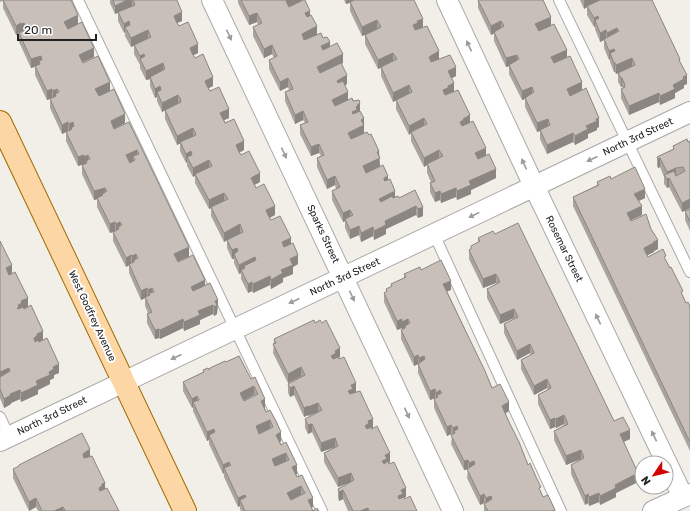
<svg xmlns="http://www.w3.org/2000/svg" width="690" height="511" font-family="Rubik,sans-serif">
<rect width="100%" height="100%" fill="#f2efe9"/>
<g fill="none" stroke-linecap="round" stroke-linejoin="round">
<g stroke="#a9a9a9" stroke-width="12">
<path id="service" d="M 78,0 L 322,511
M 559,0 L 690,272
M 434,234 L 561,511
M 0,417 L 9,436"/>
</g>
<g stroke="#a9a9a9" stroke-width="22">
<path id="minor" d="M 212,0 L 453,511
M 447,0 L 534,186 L 683,497
M 0,441 L 690,112
M 653,511 L 690,494"/>
</g>
<g stroke="#a06b00" stroke-width="24">
<path id="primary" d="M 0,122 L 185,511"/>
</g>
<use href="#service" stroke="#fff" stroke-width="10"/>
<use href="#minor" stroke="#fff" stroke-width="20"/>
<use href="#primary" stroke="#fcd6a4" stroke-width="22"/>
</g>
<path fill="#aba49e" fill-rule="evenodd" d="M 0,0 L 71,0 L 78,24 L 94,57 L 83,62 L 110,91 L 125,123 L 114,129 L 129,122 L 189,256 L 205,285 L 218,300 L 217,314 L 214,316 L 213,314 L 200,320 L 200,324 L 184,331 L 183,328 L 160,339 L 159,338 L 155,339 L 147,323 L 147,314 L 148,313 L 145,306 L 145,298 L 141,300 L 129,273 L 129,265 L 126,267 L 113,241 L 113,232 L 110,233 L 97,207 L 97,199 L 94,200 L 82,174 L 82,165 L 84,164 L 78,166 L 66,141 L 66,132 L 68,131 L 62,134 L 50,108 L 50,99 L 52,98 L 47,100 L 35,75 L 35,67 L 31,68 L 19,42 L 19,33 L 16,35 L 3,8 L 3,1 L 0,2 Z
M 110,0 L 177,0 L 182,21 L 177,23 L 198,53 L 193,55 L 213,86 L 208,88 L 229,118 L 224,120 L 244,150 L 239,153 L 241,155 L 260,182 L 254,185 L 275,215 L 270,218 L 271,220 L 291,244 L 298,264 L 293,267 L 293,274 L 283,278 L 283,282 L 271,289 L 270,285 L 253,293 L 252,291 L 248,293 L 241,279 L 241,273 L 239,274 L 234,263 L 234,259 L 232,259 L 227,248 L 227,240 L 224,242 L 211,216 L 211,208 L 209,209 L 195,183 L 195,175 L 193,177 L 187,166 L 187,162 L 186,163 L 180,151 L 180,143 L 177,145 L 165,119 L 165,110 L 162,112 L 157,101 L 157,97 L 155,98 L 150,86 L 150,79 L 146,80 L 140,68 L 140,65 L 134,54 L 134,46 L 131,47 L 125,36 L 125,32 L 124,33 L 118,21 L 118,13 L 115,14 L 110,3 Z
M 238,0 L 302,0 L 310,15 L 317,34 L 323,38 L 343,63 L 342,64 L 347,84 L 345,85 L 348,100 L 353,101 L 360,111 L 364,118 L 364,133 L 379,157 L 380,166 L 388,180 L 395,197 L 399,198 L 415,190 L 423,216 L 418,218 L 416,215 L 386,229 L 386,234 L 374,240 L 373,236 L 361,242 L 359,235 L 350,239 L 345,228 L 345,221 L 343,222 L 332,200 L 332,191 L 336,189 L 335,185 L 327,189 L 317,167 L 317,158 L 321,156 L 319,153 L 311,156 L 300,134 L 300,125 L 305,123 L 303,120 L 295,124 L 285,101 L 285,92 L 289,90 L 288,87 L 280,91 L 269,69 L 269,60 L 274,58 L 272,54 L 264,58 L 253,36 L 253,27 L 258,25 L 257,22 L 249,25 L 238,3 Z
M 344,0 L 414,0 L 423,27 L 439,59 L 456,76 L 452,78 L 454,91 L 470,123 L 496,178 L 471,190 L 471,194 L 457,200 L 456,197 L 441,203 L 440,200 L 435,202 L 430,192 L 430,183 L 431,182 L 427,173 L 427,165 L 424,167 L 411,141 L 411,133 L 409,135 L 396,109 L 396,100 L 393,102 L 381,76 L 381,68 L 378,69 L 365,44 L 365,35 L 362,36 L 350,11 L 350,3 L 346,4 Z
M 478,0 L 551,25 L 599,127 L 597,128 L 597,130 L 588,134 L 588,138 L 575,145 L 573,142 L 547,154 L 540,139 L 540,131 L 537,132 L 525,107 L 525,99 L 522,100 L 509,74 L 509,66 L 506,67 L 494,41 L 494,33 L 491,35 L 478,8 Z
M 580,0 L 652,0 L 680,62 L 687,84 L 684,85 L 684,88 L 675,93 L 675,98 L 660,105 L 659,102 L 629,115 L 621,98 L 621,89 L 623,88 L 622,87 L 621,87 L 618,82 L 618,73 L 616,74 L 615,72 L 614,72 L 610,62 L 610,59 L 609,60 L 604,48 L 604,40 L 600,42 L 595,29 L 595,26 L 594,27 L 587,15 L 587,7 L 584,9 Z
M 690,141 L 690,208 L 682,212 L 669,187 L 667,188 L 664,184 L 664,177 L 660,167 L 658,168 L 657,166 L 657,157 L 673,149 L 673,146 Z
M 611,179 L 645,198 L 639,201 L 642,215 L 631,220 L 658,249 L 654,251 L 654,252 L 647,255 L 648,257 L 666,260 L 686,303 L 690,307 L 690,451 L 573,206 L 573,197 L 597,185 L 597,182 Z
M 690,209 L 690,231 L 685,220 L 685,211 Z
M 495,234 L 614,421 L 630,439 L 624,442 L 638,482 L 616,493 L 616,497 L 600,505 L 599,502 L 589,506 L 588,503 L 585,505 L 571,474 L 571,465 L 581,459 L 566,465 L 554,440 L 554,431 L 564,425 L 564,424 L 556,428 L 555,427 L 550,429 L 538,404 L 538,395 L 548,390 L 547,388 L 534,395 L 521,369 L 521,360 L 531,355 L 530,353 L 517,360 L 504,333 L 504,324 L 514,319 L 514,318 L 500,324 L 487,298 L 487,289 L 497,284 L 496,283 L 483,288 L 469,259 L 469,250 L 478,242 L 478,238 Z
M 0,241 L 12,273 L 43,340 L 39,342 L 59,373 L 54,375 L 54,378 L 50,380 L 50,384 L 38,390 L 38,394 L 21,402 L 20,399 L 11,403 L 11,404 L 4,408 L 0,398 Z
M 421,270 L 451,290 L 447,291 L 492,388 L 509,411 L 505,414 L 543,497 L 555,511 L 484,511 L 484,503 L 480,505 L 467,478 L 468,469 L 464,470 L 451,444 L 452,435 L 451,434 L 447,436 L 434,408 L 434,399 L 435,398 L 430,400 L 418,373 L 418,364 L 414,366 L 401,339 L 401,330 L 402,329 L 402,328 L 397,330 L 384,302 L 384,293 L 386,292 L 386,289 L 391,287 L 391,284 L 404,278 L 404,274 Z
M 315,323 L 340,357 L 338,358 L 356,392 L 373,428 L 372,428 L 390,462 L 389,463 L 406,497 L 405,497 L 405,499 L 417,511 L 348,511 L 343,499 L 339,501 L 338,498 L 338,489 L 351,482 L 338,487 L 324,462 L 324,453 L 335,447 L 321,452 L 312,432 L 308,434 L 305,428 L 305,419 L 318,412 L 308,416 L 308,415 L 304,417 L 294,395 L 290,397 L 288,393 L 288,384 L 302,377 L 288,383 L 273,353 L 274,339 Z
M 239,356 L 281,441 L 280,442 L 297,474 L 296,474 L 313,507 L 311,507 L 313,511 L 319,511 L 241,511 L 240,509 L 240,506 L 238,507 L 224,477 L 224,473 L 223,474 L 209,444 L 209,440 L 207,441 L 193,411 L 193,407 L 192,408 L 183,391 L 183,382 L 203,372 L 203,370 L 209,370 ZM 254,395 L 254,396 L 244,401 Z
M 90,457 L 105,489 L 119,511 L 38,511 L 36,507 L 29,511 L 13,478 L 13,469 L 19,467 L 19,465 Z"/>
<path fill="#8b8681" d="M 127,0 L 132,0 L 132,7 L 115,14 L 115,6 Z
M 287,0 L 302,0 L 302,2 L 286,10 L 286,1 Z
M 346,0 L 356,0 L 346,4 Z
M 584,0 L 600,0 L 587,6 L 587,7 L 584,9 Z
M 310,11 L 310,20 L 305,22 L 305,13 Z
M 182,12 L 182,21 L 174,24 L 174,16 Z
M 257,13 L 257,22 L 249,25 L 249,16 Z
M 78,15 L 78,24 L 64,31 L 64,22 Z
M 598,16 L 598,25 L 595,20 L 595,26 L 594,27 L 594,18 Z
M 551,17 L 551,26 L 535,33 L 535,24 Z
M 423,19 L 423,28 L 413,34 L 413,25 L 417,21 Z
M 377,20 L 377,29 L 362,36 L 362,27 Z
M 129,21 L 129,30 L 125,27 L 125,32 L 124,33 L 124,24 Z
M 501,21 L 501,30 L 491,35 L 491,26 Z
M 21,23 L 21,32 L 16,35 L 16,26 Z
M 24,23 L 24,30 L 23,28 L 23,32 L 21,33 L 21,24 Z
M 317,26 L 317,35 L 302,43 L 302,34 Z
M 617,28 L 617,37 L 607,42 L 607,33 Z
M 148,30 L 148,39 L 131,47 L 131,38 Z
M 606,30 L 606,39 L 600,42 L 600,33 Z
M 330,42 L 330,51 L 321,55 L 321,46 Z
M 198,44 L 198,53 L 190,57 L 190,48 Z
M 272,45 L 272,54 L 264,58 L 264,49 Z
M 94,48 L 94,57 L 79,64 L 79,55 Z
M 614,49 L 614,58 L 610,53 L 610,59 L 609,60 L 609,51 Z
M 567,50 L 567,59 L 551,66 L 551,57 Z
M 439,51 L 439,60 L 429,66 L 429,57 Z
M 393,53 L 393,62 L 378,69 L 378,60 Z
M 144,54 L 144,63 L 140,59 L 140,65 L 140,56 Z
M 343,54 L 343,63 L 317,76 L 317,67 Z
M 517,55 L 517,64 L 506,67 L 506,58 Z
M 41,56 L 41,65 L 39,61 L 39,65 L 31,68 L 31,59 Z
M 632,58 L 632,67 L 616,74 L 616,65 Z
M 163,63 L 163,72 L 150,77 L 150,79 L 146,80 L 146,71 Z
M 614,63 L 615,63 L 615,72 L 614,72 Z
M 456,67 L 456,76 L 448,80 L 448,71 Z
M 347,75 L 347,84 L 337,90 L 337,81 Z
M 687,75 L 687,84 L 684,85 L 684,88 L 675,93 L 675,98 L 660,105 L 660,96 L 673,85 L 683,77 Z
M 213,77 L 213,86 L 205,90 L 205,81 Z
M 288,78 L 288,87 L 280,91 L 280,82 Z
M 621,78 L 622,78 L 622,87 L 621,87 Z
M 110,82 L 110,91 L 95,98 L 95,89 Z
M 582,82 L 582,91 L 567,98 L 567,89 Z
M 454,83 L 454,92 L 443,99 L 443,90 L 448,86 Z
M 409,85 L 409,94 L 393,102 L 393,93 Z
M 160,86 L 160,95 L 157,92 L 157,97 L 155,98 L 155,89 Z
M 532,87 L 532,96 L 522,100 L 522,91 Z
M 52,89 L 52,98 L 47,100 L 47,91 Z
M 57,89 L 57,98 L 55,94 L 55,99 L 53,100 L 53,91 Z
M 348,92 L 348,101 L 332,109 L 332,100 Z
M 659,93 L 659,102 L 629,115 L 629,106 Z
M 178,95 L 178,104 L 162,112 L 162,103 Z
M 360,103 L 360,112 L 352,121 L 352,112 L 357,105 Z
M 229,109 L 229,118 L 220,122 L 220,113 Z
M 303,111 L 303,120 L 295,124 L 295,115 Z
M 125,114 L 125,123 L 111,130 L 111,121 Z
M 470,115 L 470,124 L 460,131 L 460,122 L 463,119 Z
M 364,118 L 364,134 L 348,142 L 348,133 L 361,120 Z
M 424,118 L 424,127 L 411,132 L 411,133 L 409,135 L 409,126 Z
M 599,118 L 599,127 L 597,128 L 597,130 L 588,134 L 588,138 L 575,145 L 575,136 L 586,126 L 596,119 Z
M 548,119 L 548,128 L 540,130 L 540,131 L 537,132 L 537,123 Z
M 68,122 L 68,131 L 62,134 L 62,125 Z
M 73,122 L 73,131 L 71,128 L 71,132 L 69,133 L 69,124 Z
M 193,128 L 193,137 L 177,145 L 177,136 Z
M 573,133 L 573,142 L 547,154 L 547,145 Z
M 244,141 L 244,150 L 236,154 L 236,145 Z
M 319,144 L 319,153 L 311,156 L 311,147 Z
M 486,148 L 486,157 L 475,162 L 475,153 Z
M 137,150 L 137,159 L 133,156 L 133,161 L 126,164 L 126,155 Z
M 439,150 L 439,159 L 427,164 L 427,165 L 424,167 L 424,158 Z
M 191,151 L 191,160 L 187,157 L 187,162 L 186,163 L 186,154 Z
M 379,151 L 380,167 L 363,175 L 363,166 L 377,152 Z
M 84,155 L 84,164 L 78,166 L 78,157 Z
M 88,155 L 88,164 L 86,161 L 86,165 L 84,166 L 84,157 Z
M 660,158 L 660,167 L 658,168 L 658,159 Z
M 209,160 L 209,169 L 193,177 L 193,168 Z
M 676,168 L 676,177 L 669,178 L 669,187 L 667,188 L 667,172 Z
M 496,169 L 496,178 L 471,190 L 471,194 L 457,200 L 457,191 L 469,181 Z
M 260,173 L 260,182 L 251,187 L 251,178 Z
M 335,176 L 335,185 L 327,189 L 327,180 Z
M 388,176 L 388,185 L 384,187 L 384,178 Z
M 105,188 L 105,197 L 102,194 L 102,198 L 94,200 L 94,191 Z
M 456,188 L 456,197 L 441,203 L 441,194 Z
M 645,189 L 645,198 L 634,203 L 634,194 Z
M 395,191 L 395,200 L 379,208 L 379,199 Z
M 440,191 L 440,200 L 435,202 L 435,193 Z
M 224,193 L 224,202 L 209,209 L 209,200 Z
M 690,199 L 690,208 L 682,212 L 682,203 Z
M 275,206 L 275,215 L 266,219 L 266,210 Z
M 416,206 L 416,215 L 386,229 L 386,234 L 374,240 L 374,231 L 385,221 Z
M 642,206 L 642,215 L 627,222 L 627,213 Z
M 423,207 L 423,216 L 418,218 L 418,209 Z
M 350,210 L 350,219 L 345,219 L 345,221 L 343,222 L 343,213 Z
M 115,222 L 115,231 L 110,233 L 110,224 Z
M 120,222 L 120,231 L 118,227 L 118,232 L 116,233 L 116,224 Z
M 240,224 L 240,233 L 224,242 L 224,233 Z
M 359,226 L 359,235 L 350,239 L 350,230 Z
M 373,227 L 373,236 L 361,242 L 361,233 Z
M 291,238 L 291,247 L 282,251 L 282,242 Z
M 658,240 L 658,249 L 654,251 L 654,252 L 644,257 L 644,248 Z
M 189,247 L 189,256 L 174,263 L 174,254 Z
M 237,248 L 237,257 L 234,254 L 234,259 L 232,259 L 232,250 Z
M 136,254 L 136,263 L 134,262 L 134,260 L 134,265 L 132,265 L 132,256 Z
M 131,255 L 131,264 L 126,267 L 126,258 Z
M 298,255 L 298,264 L 293,267 L 293,274 L 283,278 L 283,282 L 271,289 L 271,280 L 281,270 L 290,259 Z
M 255,257 L 255,266 L 245,268 L 244,266 L 244,271 L 241,270 L 241,273 L 239,274 L 239,265 Z
M 12,265 L 12,274 L 6,277 L 6,268 Z
M 496,274 L 496,283 L 483,288 L 483,279 Z
M 270,276 L 270,285 L 253,293 L 253,284 Z
M 205,280 L 205,289 L 191,296 L 191,287 Z
M 451,281 L 451,290 L 443,293 L 443,284 Z
M 252,282 L 252,291 L 248,293 L 248,284 Z
M 147,288 L 147,297 L 141,300 L 141,291 Z
M 152,288 L 152,297 L 149,293 L 149,298 L 148,299 L 148,290 Z
M 28,298 L 28,307 L 19,314 L 17,308 L 18,305 L 21,301 Z
M 218,300 L 217,314 L 214,316 L 214,307 L 215,301 Z
M 213,305 L 213,314 L 200,320 L 200,324 L 184,331 L 184,322 L 198,311 Z
M 514,309 L 514,318 L 500,324 L 500,315 Z
M 183,319 L 183,328 L 160,339 L 160,330 Z
M 402,319 L 402,328 L 397,330 L 397,321 Z
M 408,319 L 408,328 L 405,326 L 405,330 L 402,331 L 402,322 Z
M 159,329 L 159,338 L 155,339 L 155,330 Z
M 43,331 L 43,340 L 37,343 L 34,347 L 34,338 L 37,334 Z
M 530,344 L 530,353 L 517,360 L 517,351 Z
M 340,348 L 340,357 L 336,359 L 331,364 L 331,356 L 335,351 Z
M 418,355 L 418,364 L 414,366 L 414,357 Z
M 424,356 L 424,365 L 419,367 L 419,358 Z
M 59,364 L 59,373 L 54,375 L 54,378 L 50,380 L 50,384 L 38,390 L 38,394 L 21,402 L 21,393 L 49,372 L 53,367 Z
M 301,367 L 301,376 L 288,383 L 288,374 Z
M 9,368 L 9,377 L 0,381 L 0,372 Z
M 547,379 L 547,388 L 534,395 L 534,386 Z
M 356,383 L 356,392 L 353,398 L 348,391 L 351,385 Z
M 254,386 L 254,395 L 240,402 L 240,393 Z
M 294,386 L 294,395 L 290,397 L 290,388 Z
M 435,389 L 435,398 L 430,400 L 430,391 Z
M 20,390 L 20,399 L 11,403 L 11,404 L 4,408 L 4,399 L 10,394 Z
M 440,390 L 440,399 L 437,395 L 437,401 L 436,402 L 436,393 Z
M 197,396 L 197,405 L 193,402 L 193,407 L 192,408 L 192,399 Z
M 265,399 L 265,408 L 261,410 L 261,401 Z
M 509,402 L 509,411 L 502,415 L 502,406 Z
M 318,403 L 318,412 L 308,416 L 308,407 Z
M 308,406 L 308,415 L 304,417 L 304,408 Z
M 564,415 L 564,424 L 556,428 L 556,419 Z
M 555,418 L 555,427 L 550,429 L 550,420 Z
M 373,419 L 373,428 L 369,429 L 369,432 L 365,426 L 368,421 Z
M 270,420 L 270,429 L 256,435 L 256,426 Z
M 312,424 L 312,432 L 308,434 L 308,425 Z
M 451,425 L 451,434 L 447,436 L 447,427 Z
M 457,426 L 457,435 L 454,431 L 454,436 L 453,437 L 453,428 Z
M 214,429 L 214,438 L 209,435 L 209,440 L 207,441 L 207,432 Z
M 630,430 L 630,439 L 620,443 L 620,434 Z
M 281,432 L 281,441 L 276,444 L 276,435 Z
M 335,438 L 335,447 L 321,452 L 321,443 Z
M 90,449 L 90,458 L 83,463 L 83,454 Z
M 581,450 L 581,459 L 566,465 L 566,456 Z
M 286,453 L 286,462 L 272,468 L 272,459 Z
M 390,453 L 390,462 L 387,464 L 387,468 L 382,461 L 385,455 Z
M 468,460 L 468,469 L 464,470 L 464,461 Z
M 474,461 L 474,470 L 469,472 L 469,463 Z
M 229,462 L 229,471 L 224,468 L 224,473 L 223,474 L 223,465 Z
M 297,465 L 297,474 L 292,476 L 292,467 Z
M 351,473 L 351,482 L 338,487 L 338,478 Z
M 638,473 L 638,482 L 616,493 L 616,497 L 600,505 L 600,496 L 615,485 Z
M 105,483 L 105,492 L 99,497 L 99,488 L 102,484 Z
M 301,486 L 301,495 L 287,502 L 287,493 Z
M 406,488 L 406,497 L 403,498 L 398,505 L 398,496 L 401,490 Z
M 343,490 L 343,499 L 339,501 L 339,492 Z
M 599,493 L 599,502 L 589,506 L 589,497 Z
M 484,494 L 484,503 L 480,505 L 480,496 Z
M 588,494 L 588,503 L 585,505 L 585,496 Z
M 245,495 L 245,504 L 240,500 L 240,506 L 238,507 L 238,498 Z
M 491,496 L 491,505 L 486,507 L 486,498 Z
M 36,498 L 36,507 L 29,511 L 29,502 Z
M 313,498 L 313,507 L 308,509 L 308,500 Z
M 63,507 L 63,511 L 54,511 Z
M 368,508 L 368,511 L 360,511 Z"/>
<path fill="#c7bfb8" stroke="#8b8681" fill-rule="evenodd" d="M 3,0 L 71,0 L 78,15 L 64,22 L 68,29 L 82,22 L 94,48 L 79,55 L 83,63 L 98,56 L 110,82 L 95,89 L 99,96 L 114,89 L 125,114 L 111,121 L 112,124 L 114,129 L 129,122 L 189,247 L 174,254 L 178,262 L 193,255 L 205,280 L 191,287 L 193,291 L 210,283 L 218,300 L 215,301 L 217,305 L 214,307 L 213,305 L 198,311 L 200,315 L 184,322 L 183,319 L 160,330 L 159,329 L 155,330 L 147,314 L 152,312 L 145,297 L 150,295 L 149,293 L 154,292 L 152,288 L 148,290 L 147,288 L 141,291 L 129,264 L 134,262 L 134,260 L 138,258 L 136,254 L 132,256 L 131,255 L 126,258 L 113,232 L 119,229 L 118,227 L 122,225 L 120,222 L 116,224 L 115,222 L 110,224 L 97,198 L 103,195 L 102,194 L 107,191 L 105,188 L 94,191 L 82,165 L 87,163 L 86,161 L 90,159 L 88,155 L 84,157 L 84,155 L 78,157 L 66,132 L 72,129 L 71,128 L 74,126 L 73,122 L 69,124 L 68,122 L 62,125 L 50,99 L 56,96 L 55,94 L 59,92 L 58,90 L 57,89 L 53,91 L 52,89 L 47,91 L 35,66 L 40,64 L 39,61 L 42,60 L 41,56 L 31,59 L 19,33 L 25,30 L 23,28 L 26,27 L 24,23 L 21,24 L 21,23 L 16,26 ZM 137,150 L 139,154 L 133,156 L 135,160 L 130,163 L 126,155 Z
M 113,0 L 127,0 L 115,6 Z
M 133,0 L 177,0 L 182,12 L 174,16 L 176,21 L 179,26 L 188,22 L 198,44 L 190,48 L 192,53 L 195,58 L 203,54 L 213,77 L 205,81 L 207,86 L 210,91 L 219,87 L 229,109 L 220,113 L 225,123 L 234,119 L 244,141 L 236,145 L 238,150 L 241,155 L 249,151 L 260,173 L 251,178 L 256,188 L 264,184 L 275,206 L 266,210 L 268,215 L 271,220 L 280,216 L 291,238 L 282,242 L 284,247 L 293,243 L 298,255 L 290,259 L 293,265 L 281,270 L 283,273 L 271,280 L 270,276 L 253,284 L 252,282 L 248,284 L 241,270 L 245,268 L 244,266 L 256,260 L 255,257 L 239,265 L 234,254 L 238,251 L 237,248 L 232,250 L 227,240 L 243,232 L 240,224 L 224,233 L 211,207 L 228,199 L 224,193 L 209,200 L 195,174 L 212,166 L 209,160 L 193,168 L 187,157 L 192,155 L 191,151 L 186,154 L 180,142 L 196,135 L 195,132 L 193,128 L 177,136 L 165,110 L 181,102 L 180,98 L 178,95 L 162,103 L 157,92 L 161,90 L 160,86 L 155,89 L 150,77 L 165,69 L 163,63 L 146,71 L 140,59 L 145,56 L 144,54 L 140,56 L 134,45 L 151,37 L 148,30 L 131,38 L 125,27 L 130,25 L 129,21 L 124,24 L 118,12 L 135,5 Z
M 241,0 L 287,0 L 286,1 L 289,7 L 303,0 L 305,0 L 310,11 L 305,13 L 307,17 L 311,15 L 317,26 L 302,34 L 304,40 L 321,33 L 323,38 L 327,37 L 330,42 L 321,46 L 323,50 L 337,43 L 343,54 L 317,67 L 320,73 L 341,63 L 347,75 L 337,81 L 338,83 L 343,81 L 348,92 L 332,100 L 335,106 L 352,98 L 353,101 L 359,100 L 360,103 L 357,105 L 358,106 L 356,107 L 357,110 L 352,112 L 353,114 L 360,111 L 364,118 L 361,120 L 364,125 L 348,133 L 351,139 L 367,132 L 369,135 L 371,134 L 379,151 L 377,152 L 380,158 L 363,166 L 366,173 L 383,165 L 388,176 L 384,178 L 384,180 L 385,181 L 390,179 L 395,191 L 379,199 L 381,202 L 392,196 L 393,198 L 398,196 L 399,198 L 415,190 L 423,207 L 418,209 L 416,206 L 385,221 L 386,225 L 374,231 L 373,227 L 361,233 L 359,226 L 350,230 L 345,219 L 353,215 L 350,210 L 343,213 L 332,191 L 340,187 L 335,176 L 327,180 L 317,158 L 324,155 L 319,144 L 311,147 L 300,125 L 308,122 L 303,111 L 295,115 L 285,92 L 293,89 L 291,84 L 288,78 L 280,82 L 269,60 L 277,56 L 272,45 L 264,49 L 253,27 L 262,23 L 257,13 L 249,16 Z
M 354,0 L 414,0 L 423,19 L 417,21 L 418,23 L 413,25 L 415,30 L 427,26 L 439,51 L 429,57 L 431,62 L 450,55 L 456,67 L 448,71 L 454,83 L 448,86 L 448,88 L 443,90 L 445,95 L 458,90 L 470,115 L 463,119 L 464,120 L 460,122 L 462,126 L 473,121 L 486,148 L 475,153 L 478,159 L 489,154 L 496,169 L 469,181 L 471,185 L 457,191 L 456,188 L 441,194 L 440,191 L 435,193 L 430,183 L 435,181 L 427,164 L 443,156 L 439,150 L 424,158 L 411,132 L 427,124 L 424,118 L 409,126 L 396,100 L 412,92 L 409,85 L 393,93 L 381,67 L 397,59 L 393,53 L 378,60 L 365,35 L 381,27 L 377,20 L 362,27 L 350,2 Z
M 478,0 L 543,0 L 551,17 L 535,24 L 539,31 L 554,24 L 567,50 L 551,57 L 554,63 L 570,56 L 582,82 L 567,89 L 570,96 L 586,88 L 599,118 L 596,119 L 597,121 L 586,126 L 588,129 L 575,136 L 573,133 L 547,145 L 540,130 L 550,125 L 548,119 L 537,123 L 525,98 L 534,92 L 532,87 L 522,91 L 509,65 L 519,59 L 517,55 L 506,58 L 494,32 L 504,26 L 503,24 L 501,21 L 491,26 Z
M 600,0 L 652,0 L 680,59 L 679,60 L 687,75 L 683,77 L 684,79 L 673,85 L 675,89 L 660,96 L 659,93 L 629,106 L 621,89 L 625,87 L 624,85 L 625,85 L 622,78 L 621,78 L 618,73 L 635,65 L 632,58 L 616,65 L 615,63 L 614,63 L 610,53 L 615,51 L 614,49 L 609,51 L 604,39 L 619,31 L 617,28 L 607,33 L 606,30 L 600,33 L 595,20 L 599,18 L 598,17 L 598,16 L 594,18 L 587,6 Z
M 687,139 L 688,142 L 690,141 L 690,199 L 682,203 L 669,178 L 667,179 L 664,175 L 674,171 L 676,176 L 685,171 L 683,167 L 676,168 L 667,172 L 660,158 L 658,159 L 657,157 L 674,149 L 673,146 Z
M 635,167 L 645,189 L 634,194 L 642,206 L 627,213 L 631,221 L 646,214 L 651,229 L 658,240 L 653,242 L 654,243 L 644,248 L 645,251 L 648,257 L 663,249 L 666,256 L 664,257 L 670,268 L 671,267 L 683,291 L 681,292 L 686,303 L 688,302 L 690,307 L 690,442 L 573,197 L 599,185 L 597,182 L 610,176 L 611,179 Z
M 690,209 L 690,222 L 685,211 Z
M 518,223 L 614,421 L 623,417 L 630,430 L 620,434 L 638,473 L 615,485 L 616,488 L 600,496 L 599,493 L 589,497 L 588,494 L 585,496 L 571,465 L 584,458 L 581,450 L 566,456 L 554,431 L 568,424 L 564,415 L 556,419 L 555,418 L 550,420 L 538,395 L 551,388 L 547,379 L 534,386 L 521,360 L 534,353 L 530,344 L 517,351 L 504,324 L 518,317 L 514,309 L 500,315 L 487,289 L 500,282 L 496,274 L 483,279 L 469,250 L 471,249 L 471,246 L 480,241 L 478,238 L 493,231 L 495,234 Z
M 0,241 L 12,265 L 6,268 L 9,275 L 15,272 L 28,298 L 21,301 L 22,303 L 18,305 L 19,307 L 17,308 L 18,309 L 23,307 L 24,309 L 31,305 L 43,331 L 37,334 L 37,336 L 34,338 L 35,342 L 38,340 L 39,342 L 47,338 L 59,364 L 53,367 L 54,369 L 49,372 L 50,375 L 36,381 L 38,385 L 21,393 L 20,390 L 10,394 L 11,395 L 4,399 L 0,389 L 0,377 L 10,371 L 9,368 L 0,372 Z
M 441,260 L 451,281 L 443,284 L 485,371 L 492,388 L 500,384 L 509,402 L 502,406 L 510,424 L 519,442 L 528,465 L 530,463 L 536,477 L 541,487 L 539,488 L 543,497 L 548,495 L 555,510 L 552,511 L 488,511 L 484,504 L 492,499 L 491,496 L 486,498 L 484,494 L 480,496 L 467,469 L 475,464 L 474,461 L 469,463 L 468,460 L 464,461 L 451,435 L 455,433 L 454,431 L 458,429 L 457,426 L 453,428 L 451,425 L 447,427 L 434,399 L 438,397 L 437,395 L 442,393 L 441,392 L 440,390 L 436,393 L 435,389 L 430,391 L 418,364 L 425,359 L 424,356 L 419,358 L 418,355 L 414,357 L 401,330 L 405,328 L 405,326 L 410,323 L 408,319 L 402,322 L 402,319 L 397,321 L 384,293 L 387,291 L 386,289 L 392,286 L 391,284 L 406,277 L 404,274 L 420,267 L 421,270 Z
M 314,320 L 315,323 L 320,320 L 322,323 L 326,320 L 340,348 L 335,351 L 336,353 L 331,356 L 333,359 L 338,357 L 339,359 L 344,357 L 356,383 L 351,385 L 353,389 L 348,391 L 350,394 L 360,391 L 373,419 L 368,421 L 369,423 L 365,426 L 367,429 L 371,427 L 372,429 L 377,426 L 390,453 L 385,455 L 387,459 L 382,461 L 384,464 L 388,461 L 389,464 L 394,462 L 406,488 L 401,490 L 403,494 L 398,496 L 399,499 L 404,497 L 405,499 L 410,496 L 417,511 L 369,511 L 368,508 L 360,511 L 353,511 L 343,490 L 339,492 L 338,489 L 354,480 L 351,473 L 338,478 L 324,453 L 338,446 L 335,438 L 321,443 L 312,424 L 308,425 L 305,419 L 322,410 L 318,403 L 308,407 L 308,406 L 304,408 L 294,386 L 290,388 L 288,384 L 305,375 L 301,367 L 288,374 L 273,344 L 276,343 L 274,339 Z
M 239,356 L 251,379 L 255,377 L 265,399 L 261,401 L 266,412 L 270,410 L 276,421 L 281,432 L 276,435 L 281,445 L 286,442 L 297,465 L 292,467 L 297,477 L 302,475 L 313,498 L 308,500 L 313,511 L 317,508 L 319,511 L 245,511 L 240,500 L 246,497 L 245,495 L 238,498 L 224,468 L 231,465 L 230,464 L 229,462 L 223,465 L 209,435 L 215,432 L 214,429 L 207,432 L 193,402 L 199,400 L 197,396 L 192,399 L 183,382 L 204,372 L 203,370 L 208,368 L 209,370 L 210,368 L 225,361 L 226,362 ZM 254,386 L 258,394 L 244,401 L 240,393 ZM 270,420 L 273,427 L 259,434 L 256,426 ZM 286,453 L 289,460 L 275,466 L 272,459 ZM 301,486 L 305,493 L 291,500 L 287,493 Z
M 82,433 L 90,449 L 83,454 L 84,458 L 92,456 L 105,483 L 102,484 L 102,486 L 99,488 L 100,491 L 107,488 L 119,511 L 63,511 L 65,510 L 63,507 L 54,511 L 42,511 L 36,498 L 29,502 L 13,469 L 19,466 L 19,465 Z"/>
<defs><path id="oneway-solid" d="M-6-.8H1V-3.2L6.5 0L1 3.2V.8H-6Z"/></defs>
<g fill="#9c9c9c">
<use href="#oneway-solid" transform="translate(229 35) rotate(65)"/>
<use href="#oneway-solid" transform="translate(469 46) rotate(-115)"/>
<use href="#oneway-solid" transform="translate(284 153) rotate(65)"/>
<use href="#oneway-solid" transform="translate(592 159) rotate(155)"/>
<use href="#oneway-solid" transform="translate(524 164) rotate(-115)"/>
<use href="#oneway-solid" transform="translate(474 215) rotate(154)"/>
<use href="#oneway-solid" transform="translate(352 296) rotate(65)"/>
<use href="#oneway-solid" transform="translate(294 301) rotate(155)"/>
<use href="#oneway-solid" transform="translate(598 319) rotate(-116)"/>
<use href="#oneway-solid" transform="translate(176 357) rotate(155)"/>
<use href="#oneway-solid" transform="translate(407 413) rotate(65)"/>
<use href="#oneway-solid" transform="translate(654 436) rotate(-116)"/>
</g>
<g text-anchor="middle" dominant-baseline="central" stroke-width="4" stroke-linejoin="round" paint-order="stroke">
<g font-size="10" fill="#222" stroke="#fff">
<text transform="translate(638 137) rotate(-25)">North 3rd Street</text>
<text transform="translate(323 234) rotate(65)">Sparks Street</text>
<text transform="translate(564 249) rotate(64)">Rosemar Street</text>
<text transform="translate(345 277) rotate(-25)">North 3rd Street</text>
<text transform="translate(92 316) rotate(65)">West Godfrey Avenue</text>
<text transform="translate(52 416) rotate(-26)">North 3rd Street</text>
</g>
</g>
<g transform="translate(654 475) rotate(235)"><circle r="19" fill="#ffffff" stroke="#a7a7a7"/>
<path d="M0-3L7 15L0 10L-7 15Z" fill="#d40000"/>
<text y="-6" font-size="11" font-weight="bold" text-anchor="middle" fill="#222222">N</text>
</g>
<path d="M18 34v6h78v-6" fill="none" stroke="#222222" stroke-width="2"/>
<text x="24" y="34" font-size="12" fill="#222222" stroke="#ffffff" stroke-width="3" paint-order="stroke">20 m</text>
</svg>
